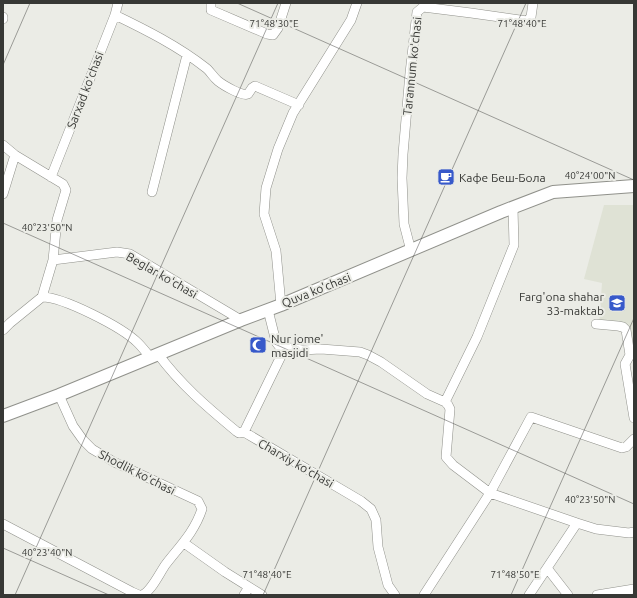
<svg xmlns="http://www.w3.org/2000/svg" width="637" height="598" font-family="Ubuntu,sans-serif">
<rect width="100%" height="100%" fill="#ebece6"/>
<path fill="#dfe2d5" d="M 604,205 L 634,205 L 634,365 L 629,325 L 599,324 L 602,283 L 584,279 Z"/>
<g fill="none" stroke-linecap="round" stroke-linejoin="round">
<g stroke="#90918b" stroke-width="10">
<path id="minor" d="M 211,3 L 211,10 L 267,34 L 273,35 L 278,28 L 286,3
M 115,15 C 146,30 178,46 206,68 C 210,71 213,77 218,81 C 223,85 243,97 248,94 L 252,88 L 255,86 L 299,105
M 3,19 L 3,17
M 3,145 L 15,155 L 63,184 L 66,190 L 57,220 L 53,260 L 42,297 L 10,323 L 3,330
M 51,177 L 115,15 L 118,3
M 152,192 L 187,55
M 3,194 L 15,155
M 411,251 L 404,224 L 402,178 L 403,154 L 410,73 L 417,12 L 423,7 L 471,13 L 527,21 L 531,17 L 533,3
M 53,260 L 117,252 L 130,254 L 241,320
M 42,297 C 63,297 122,327 138,343 C 142,347 146,352 150,357
M 281,305 L 276,251 L 264,214 L 266,188 L 278,149 L 293,113 L 351,20 L 357,3
M 268,310 L 276,342 L 279,346 L 302,350 L 321,349 L 360,352 L 368,355 L 381,362 L 427,394 L 445,402 L 477,337 L 514,245 L 513,208
M 596,324 L 618,326 L 623,327 L 626,330 L 630,355 L 625,364 L 634,418
M 158,354 C 180,384 207,407 236,431 L 239,433 L 244,432 L 361,501 L 371,509 L 376,520 L 378,547 L 388,585 L 395,595
M 59,395 L 73,426 L 83,440 L 92,449 L 114,462 L 198,501 L 202,509 C 195,531 180,546 166,564 C 160,572 151,592 142,595
M 445,402 L 448,405 L 450,409 L 446,457 L 453,465 L 490,493 L 577,523
M 244,432 L 285,348
M 3,524 L 132,592 L 139,595
M 184,543 L 225,572 L 262,595
M 547,568 L 568,595
M 244,595 L 249,587
M 424,595 L 490,493 L 531,417 L 622,448 L 626,447 L 634,439
M 529,595 L 577,523 L 596,529 L 629,533 L 634,532
M 597,595 L 634,589"/>
</g>
<g stroke="#90918b" stroke-width="14">
<path id="major" d="M 3,416 L 59,395 L 241,320 L 281,305 L 501,212 L 553,192 L 634,186"/>
</g>
<use href="#minor" stroke="#fff" stroke-width="9"/>
<use href="#major" stroke="#fff" stroke-width="12"/>
</g>
<path fill="none" stroke="#373835" stroke-width="1" stroke-opacity="0.45" d="M 237,3 L 634,180M 3,65 L 30,3M 3,223 L 634,504M 3,548 L 109,595M 15,595 L 278,3M 263,595 L 526,3M 511,595 L 634,318"/>
<defs>
<g id="cafe-square" transform="scale(0.9)"><rect x="-9" y="-9" width="18" height="18" rx="4" fill="#3759ca" stroke="#ebece6"/><path d="M-5.5-4.5H6V0H3Q3 3.5 0 3.5H-2.5Q-5.5 3.5-5.5 0ZM3-3.2v2h1.7v-2ZM-6 4.5H4V6H-6Z" fill="#fff"/></g>
<g id="school-square" transform="scale(0.9)"><rect x="-9" y="-9" width="18" height="18" rx="4" fill="#3759ca" stroke="#ebece6"/><path d="M0-5L7-2L0 1L-7-2ZM-4 1L0 2.5L4 1V4Q0 6-4 4Z" fill="#fff"/></g>
<g id="mosque-square" transform="scale(0.9)"><rect x="-9" y="-9" width="18" height="18" rx="4" fill="#3759ca" stroke="#ebece6"/><path d="M3.5-4.9A6 6 0 1 0 3.5 4.9A5 5 0 1 1 3.5-4.9Z" fill="#fff"/></g>
</defs>
<g fill-rule="evenodd">
<use href="#cafe-square" x="446" y="177"/>
<use href="#school-square" x="617" y="303"/>
<use href="#mosque-square" x="258" y="345"/>
</g>
<g text-anchor="middle" dominant-baseline="central" stroke-width="4" stroke-linejoin="round" paint-order="stroke">
<g font-size="12" fill="#373835" stroke="#ebece6">
<text transform="translate(412 66) rotate(-84)">Tarannum koʻchasi</text>
<text transform="translate(85 90) rotate(-69)">Sarxad koʻchasi</text>
<text transform="translate(162 275) rotate(30)">Beglar koʻchasi</text>
<text transform="translate(316 290) rotate(-22)">Quva ko'chasi</text>
<text transform="translate(296 463) rotate(30)">Charxiy koʻchasi</text>
<text transform="translate(137 472) rotate(27)">Shodlik koʻchasi</text>
</g>
<g font-size="12" fill="#373835" stroke="#ebece6" text-anchor="start">
<text x="459" y="177">Кафе Беш-Бола</text>
<text x="604" y="296" text-anchor="end">Farg'ona shahar<tspan x="604" dy="14">33-maktab</tspan></text>
<text x="271" y="338">Nur jome'<tspan x="271" dy="14">masjidi</tspan></text>
</g>
</g>
<g font-size="10" text-anchor="middle" fill="#373835" stroke="#ebece6" stroke-width="4" stroke-linejoin="round" paint-order="stroke">
<text x="274" y="27">71°48'30"E</text>
<text x="522" y="27">71°48'40"E</text>
<text x="590" y="179">40°24'00"N</text>
<text x="47" y="231">40°23'50"N</text>
<text x="590" y="503">40°23'50"N</text>
<text x="47" y="556">40°23'40"N</text>
<text x="267" y="578">71°48'40"E</text>
<text x="515" y="578">71°48'50"E</text>
</g>
<rect width="637" height="598" fill="none" stroke="#373835" stroke-width="8"/>
</svg>
